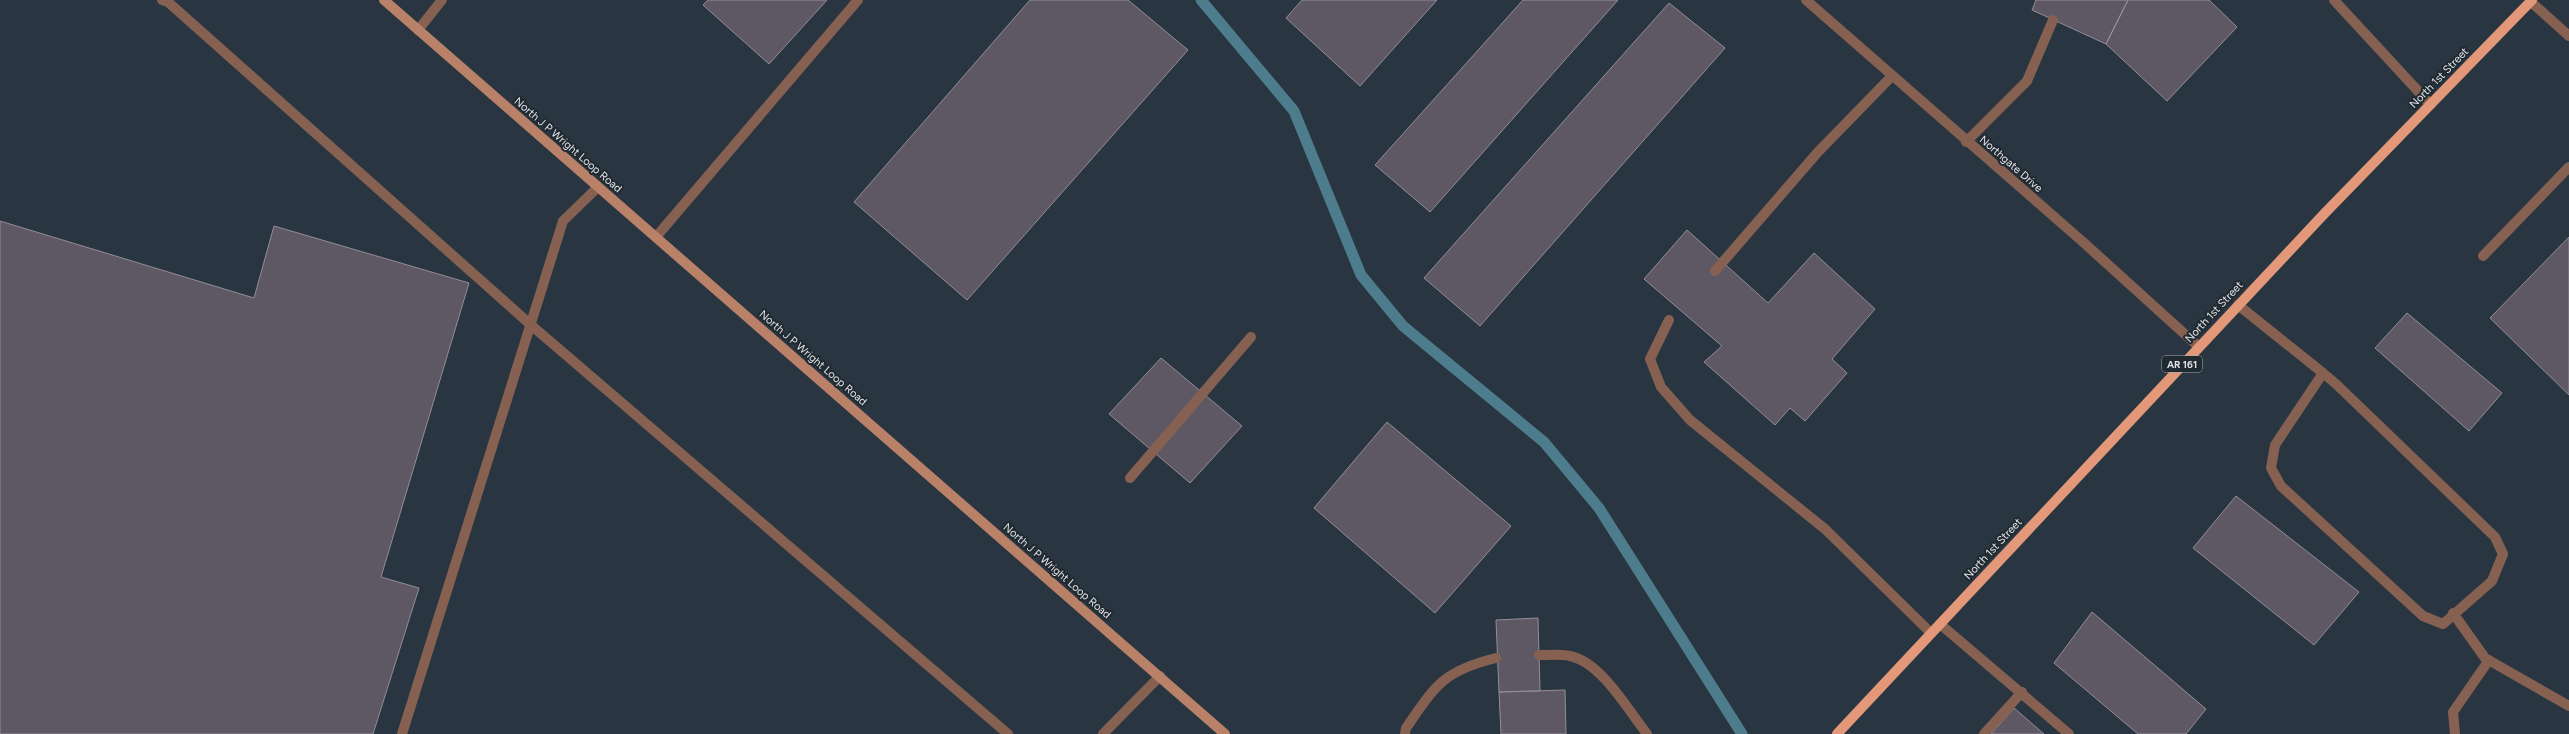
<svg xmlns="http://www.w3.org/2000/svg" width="2569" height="734" font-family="Figtree,sans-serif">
<rect width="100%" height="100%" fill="#212931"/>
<path fill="#293641" d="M 0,0 L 2569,0 L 2569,734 L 0,734 Z"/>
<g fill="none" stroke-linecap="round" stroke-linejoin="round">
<path stroke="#4d7d8c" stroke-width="11" d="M 1201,0 L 1294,111 L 1361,275 L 1403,326 L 1544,442 L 1599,508 L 1742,734"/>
</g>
<path fill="#5d5863" stroke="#938d99" d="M 708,0 L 827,0 L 769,64 L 703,5 Z
M 1030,0 L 1128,0 L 1188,50 L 967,300 L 854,202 Z
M 1302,0 L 1437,0 L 1360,86 L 1286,18 Z
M 1523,0 L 1618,0 L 1430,212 L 1375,165 Z
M 2036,0 L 2128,0 L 2106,44 L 2032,10 Z
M 2128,0 L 2209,0 L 2237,27 L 2167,101 L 2106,44 Z
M 1669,3 L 1725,48 L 1480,326 L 1424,278 Z
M 0,221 L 254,298 L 274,226 L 469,283 L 381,577 L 419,588 L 373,734 L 0,734 Z
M 1687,230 L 1768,303 L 1814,253 L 1875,309 L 1832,359 L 1847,373 L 1805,421 L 1790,408 L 1775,425 L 1704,362 L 1722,346 L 1644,279 Z
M 2569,237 L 2569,395 L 2490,318 Z
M 2407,313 L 2502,393 L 2469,431 L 2375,348 Z
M 1161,358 L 1242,426 L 1190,483 L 1109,414 Z
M 1387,422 L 1511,526 L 1435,613 L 1314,508 Z
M 2236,496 L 2359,592 L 2314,645 L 2193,548 Z
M 2092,612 L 2206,709 L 2186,734 L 2138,734 L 2054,663 Z
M 1538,618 L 1540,691 L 1499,692 L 1496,620 Z
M 1565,690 L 1566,734 L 1501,734 L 1499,692 Z
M 2014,708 L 2044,734 L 1991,734 Z"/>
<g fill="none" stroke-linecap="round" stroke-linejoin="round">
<path stroke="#866152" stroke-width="10" d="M 162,0 L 168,2 L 531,325 L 1008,734
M 2334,0 L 2430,104
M 2531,2 L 2569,36
M 418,30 L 442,0
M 1966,142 L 2027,81 L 2053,20
M 656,237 L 858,0
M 2483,256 L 2569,167
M 1715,271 L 1818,152 L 1892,76
M 2238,305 L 2323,373 L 2336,384 L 2495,537 L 2503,554 L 2492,581 L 2443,624 L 2423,616 L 2281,486 L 2271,468 L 2275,445 L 2323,373
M 1669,320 L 1650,359 L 1661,387 L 1690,420 L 1825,529 L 1931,633
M 1130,478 L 1251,337
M 2453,613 L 2485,658 L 2569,706
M 1940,624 L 2069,734
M 1539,655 C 1549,655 1560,654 1570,656 C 1601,662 1628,710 1647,734
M 402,734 L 563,221 L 598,187
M 1103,734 L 1160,676
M 1405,734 L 1406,728 C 1436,685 1443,671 1496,658
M 1984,734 L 2022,692
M 2455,734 L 2453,712 L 2489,660"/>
<path stroke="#866152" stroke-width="10" d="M 1806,0 L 2083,242 L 2199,347"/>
<path stroke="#ba8169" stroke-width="10" d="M 384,0 L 1225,734"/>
<path stroke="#e39979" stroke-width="10" d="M 1837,734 L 2324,214 L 2532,0"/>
</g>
<g text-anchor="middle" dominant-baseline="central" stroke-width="4" stroke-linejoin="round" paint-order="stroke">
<rect fill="#212931" stroke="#a6acb2" stroke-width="1" x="2162" y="356" width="40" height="16" rx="3"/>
<g font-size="10" font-weight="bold" fill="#dfe4e9">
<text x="2182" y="364">AR 161</text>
</g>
<g font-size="11" fill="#dfe4e9" stroke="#212931">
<text transform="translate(2439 78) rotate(-46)">North 1st Street</text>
<text transform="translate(568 145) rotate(41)">North J P Wright Loop Road</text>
<text transform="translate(2011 164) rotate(41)">Northgate Drive</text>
<text transform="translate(2214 312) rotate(-47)">North 1st Street</text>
<text transform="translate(813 358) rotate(41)">North J P Wright Loop Road</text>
<text transform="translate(1993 549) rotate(-47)">North 1st Street</text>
<text transform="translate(1057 571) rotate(41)">North J P Wright Loop Road</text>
</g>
</g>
</svg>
